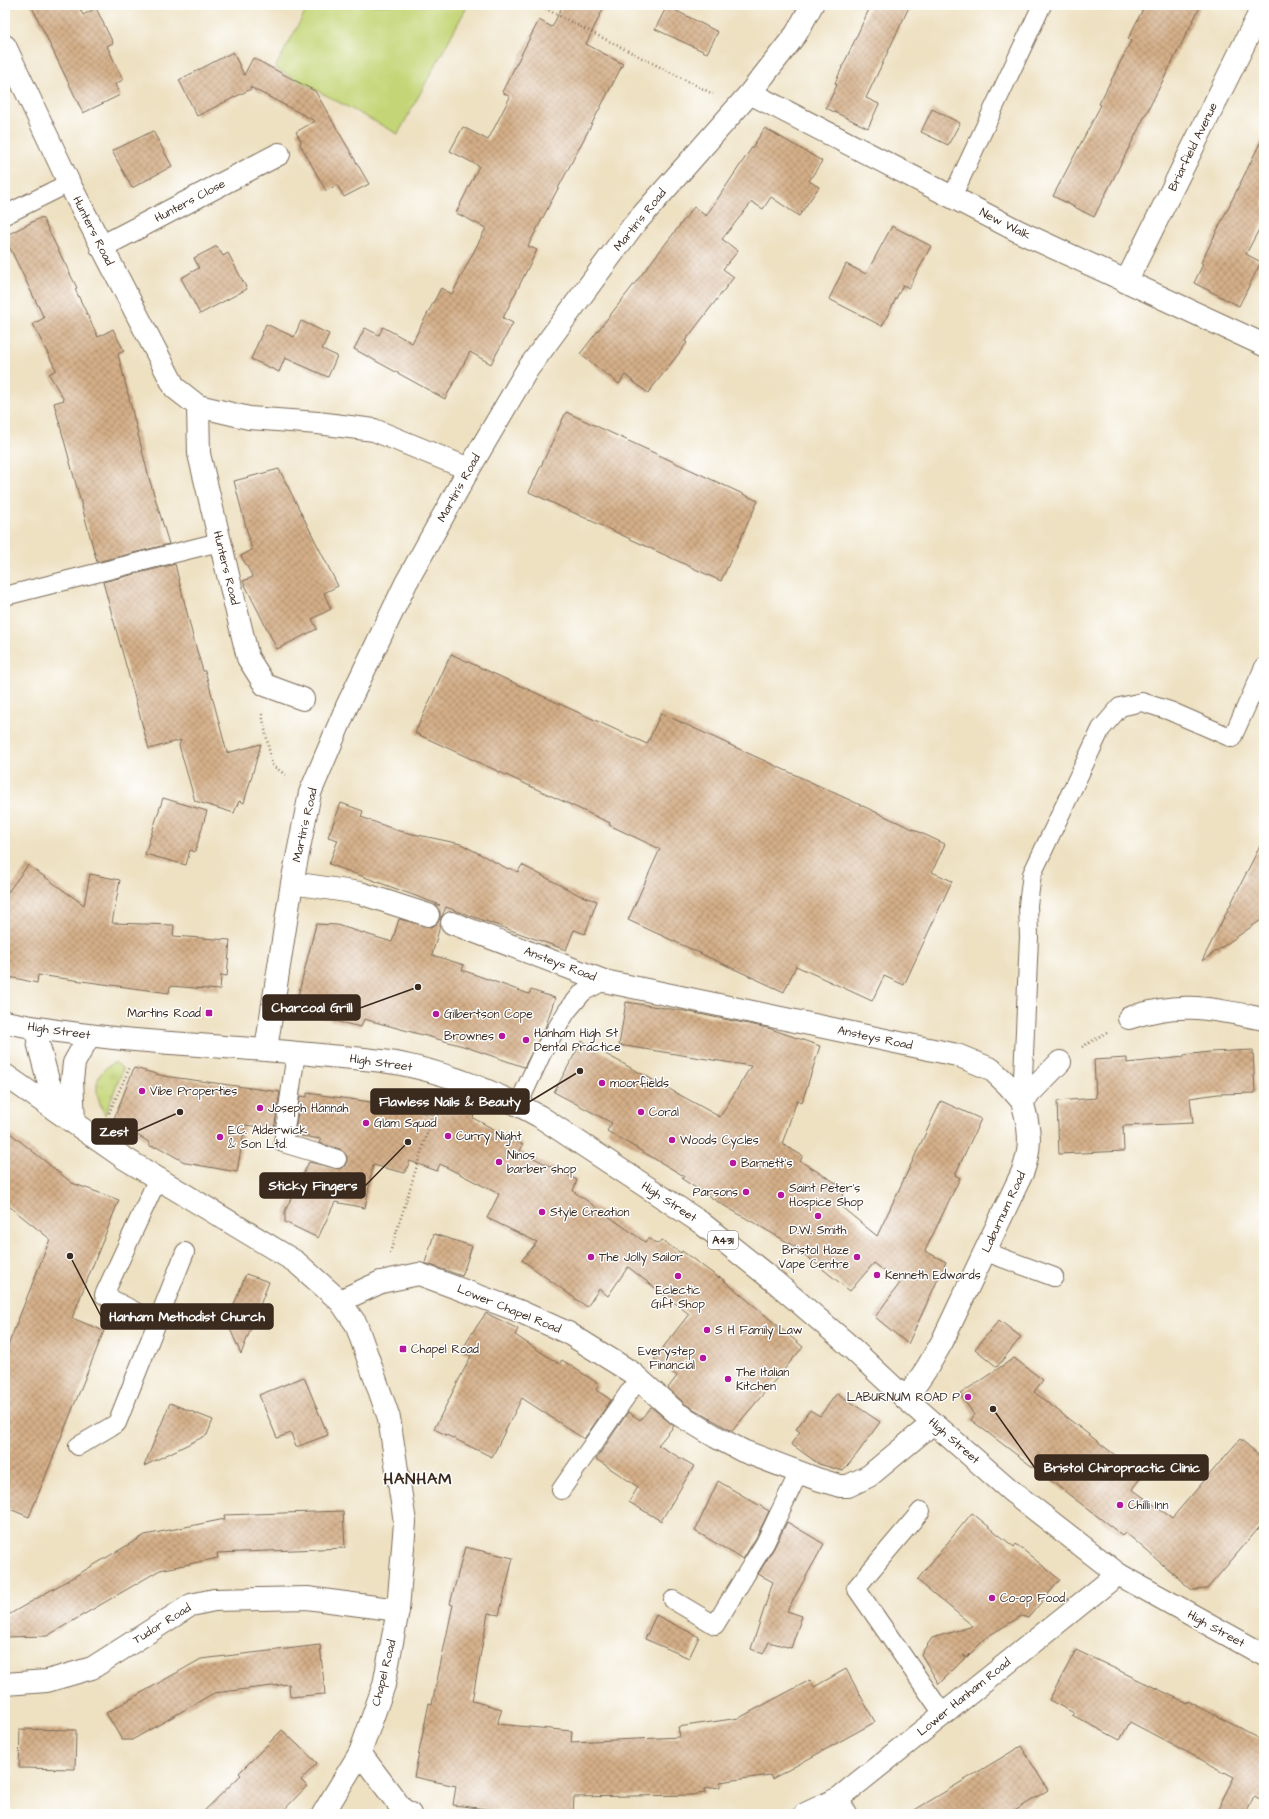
<svg xmlns="http://www.w3.org/2000/svg" width="1269" height="1819" font-family="'Architects Daughter',sans-serif">
<defs>
<pattern id="grass-tufts" width="24" height="20" patternUnits="userSpaceOnUse"><rect width="24" height="20" fill="#c4d577"/><path d="M3 7l-1-3M5 7V3M7 7l1-3M15 17l-1-3M17 17v-4M19 17l1-3" fill="none" stroke="#a9b766"/></pattern>
<pattern id="building-cross-hatch" width="8" height="8" patternUnits="userSpaceOnUse"><rect width="8" height="8" fill="#d4af88"/><path d="M0 0l8 8M0 8l8-8" fill="none" stroke="#ad8f6f"/></pattern>
</defs>
<rect width="100%" height="100%" fill="#fff"/>
<filter id="ink" filterUnits="userSpaceOnUse"><feTurbulence type="fractalNoise" baseFrequency=".025" numOctaves="2"/><feDisplacementMap in="SourceGraphic" scale="8" xChannelSelector="R" yChannelSelector="G"/><feConvolveMatrix kernelMatrix="1 2 1 2 8 2 1 2 1" color-interpolation-filters="sRGB"/></filter>
<filter id="wash" filterUnits="userSpaceOnUse"><feTurbulence type="fractalNoise" baseFrequency=".012" numOctaves="4" result="noise"/><feDisplacementMap in="SourceGraphic" scale="16" xChannelSelector="R" yChannelSelector="G"/><feGaussianBlur stdDeviation="0.9" result="paint"/><feColorMatrix in="noise" values="0 0 0 0 0 0 0 0 0 0 0 0 0 0 0 0 0 1.4 0 .05"/><feComposite in="paint" operator="in"/></filter>
<g filter="url(#wash)">
<rect width="100%" height="100%" fill="#eee1c2"/>
<path fill="url(#grass-tufts)" stroke="#80804a" d="M 115,1062 L 123,1069 L 105,1115 C 95,1094 90,1075 115,1062 Z"/>
<path fill="#c4d577" stroke="#80804a" d="M 309,5 L 468,5 L 398,134 L 275,68 Z"/>
<g id="blocks">
<path fill="url(#building-cross-hatch)" d="M 31,5 L 78,5 L 83,15 L 96,8 L 113,43 L 107,46 L 123,80 L 115,84 L 120,95 L 83,113 Z
M 563,5 L 605,5 L 586,44 L 623,64 L 528,246 L 537,250 L 503,318 L 513,323 L 491,364 L 470,352 L 445,399 L 354,349 L 365,328 L 379,335 L 383,327 L 412,343 L 441,288 L 452,294 L 486,228 L 456,213 L 479,166 L 450,151 L 463,127 L 488,140 L 510,97 L 502,92 L 539,20 L 552,27 Z
M 871,5 L 910,5 L 866,98 L 879,104 L 868,128 L 826,108 L 837,85 L 835,83 Z
M 1145,5 L 1201,5 L 1094,217 L 1053,196 L 1101,105 L 1099,104 L 1131,41 L 1128,39 Z
M 667,6 L 718,32 L 707,53 L 655,29 Z
M 233,52 L 244,75 L 253,58 L 315,91 L 369,184 L 344,197 L 337,185 L 326,191 L 300,144 L 301,141 L 296,132 L 315,121 L 250,87 L 251,89 L 197,116 L 179,80 Z
M 932,109 L 960,123 L 948,145 L 921,132 Z
M 765,128 L 822,161 L 809,181 L 819,187 L 799,216 L 771,197 L 763,209 L 752,202 L 722,239 L 738,251 L 723,269 L 734,277 L 685,341 L 687,343 L 648,393 L 625,375 L 619,384 L 580,354 L 694,207 L 706,216 Z
M 153,131 L 172,166 L 132,188 L 112,151 Z
M 1264,135 L 1264,220 L 1246,254 L 1261,262 L 1239,306 L 1194,283 L 1203,264 L 1201,263 Z
M 42,217 L 77,288 L 75,289 L 98,337 L 113,329 L 124,351 L 118,354 L 149,478 L 169,544 L 97,562 L 54,403 L 64,400 L 49,374 L 56,370 L 33,324 L 44,318 L 5,238 L 5,236 Z
M 892,226 L 931,246 L 909,288 L 903,285 L 882,326 L 829,299 L 846,264 L 866,274 Z
M 217,246 L 223,256 L 228,253 L 247,289 L 200,314 L 181,278 L 199,268 L 194,258 Z
M 301,321 L 329,334 L 322,349 L 337,356 L 328,377 L 285,358 L 279,372 L 251,359 L 266,324 L 294,337 Z
M 566,412 L 758,501 L 721,581 L 529,492 Z
M 279,469 L 338,586 L 324,593 L 331,609 L 312,619 L 317,629 L 277,649 L 243,581 L 253,577 L 241,556 L 252,550 L 234,481 Z
M 175,564 L 193,637 L 203,671 L 205,671 L 211,692 L 227,753 L 261,744 L 244,803 L 239,801 L 234,813 L 195,801 L 179,745 L 181,740 L 149,749 L 103,582 Z
M 451,654 L 647,744 L 661,713 L 945,844 L 932,872 L 952,881 L 904,985 L 884,976 L 872,1001 L 796,966 L 784,992 L 628,920 L 660,849 L 609,825 L 610,823 L 415,733 Z
M 163,798 L 207,811 L 195,852 L 190,850 L 186,865 L 145,854 Z
M 341,803 L 363,811 L 361,817 L 399,831 L 461,844 L 508,869 L 509,868 L 518,872 L 522,865 L 579,895 L 597,901 L 585,934 L 574,930 L 566,950 L 446,907 L 441,918 L 440,926 L 432,955 L 464,965 L 462,970 L 529,994 L 531,990 L 555,998 L 545,1028 L 524,1067 L 463,1046 L 364,1019 L 361,1027 L 294,1012 L 316,924 L 337,925 L 392,942 L 399,919 L 430,927 L 437,924 L 440,918 L 440,912 L 435,905 L 440,905 L 329,864 L 338,840 L 328,837 Z
M 1264,838 L 1264,918 L 1202,961 Z
M 28,865 L 84,905 L 90,874 L 120,880 L 112,923 L 174,925 L 173,936 L 230,940 L 227,976 L 221,975 L 220,990 L 170,986 L 169,993 L 38,975 L 37,983 L 5,976 L 5,896 Z
M 626,1002 L 684,1011 L 768,1028 L 820,1046 L 802,1102 L 797,1100 L 782,1144 L 803,1156 L 800,1161 L 846,1189 L 838,1204 L 877,1236 L 941,1101 L 981,1119 L 955,1175 L 960,1178 L 925,1251 L 946,1262 L 908,1344 L 875,1317 L 900,1283 L 874,1263 L 850,1291 L 794,1246 L 723,1205 L 682,1179 L 684,1176 L 607,1131 L 612,1123 L 554,1092 L 582,1041 L 720,1117 L 751,1066 L 619,1045 Z
M 1253,1050 L 1255,1093 L 1218,1094 L 1190,1098 L 1193,1123 L 1123,1126 L 1124,1151 L 1059,1154 L 1057,1101 L 1096,1098 L 1094,1060 L 1127,1058 L 1127,1063 L 1184,1057 L 1184,1055 L 1210,1052 Z
M 134,1068 L 164,1076 L 280,1092 L 274,1129 L 245,1125 L 237,1172 L 186,1163 L 160,1148 L 149,1146 L 149,1142 L 113,1121 Z
M 307,1093 L 392,1105 L 438,1116 L 443,1099 L 475,1112 L 473,1118 L 523,1145 L 520,1151 L 577,1180 L 573,1191 L 645,1242 L 648,1238 L 658,1244 L 661,1240 L 681,1253 L 682,1251 L 719,1278 L 720,1277 L 803,1347 L 732,1431 L 685,1404 L 668,1388 L 677,1376 L 654,1359 L 689,1314 L 628,1267 L 608,1296 L 599,1289 L 587,1307 L 522,1260 L 537,1242 L 487,1218 L 499,1194 L 440,1164 L 437,1171 L 410,1161 L 405,1173 L 373,1165 L 365,1208 L 335,1202 L 318,1238 L 285,1222 L 285,1211 L 309,1162 L 339,1169 L 344,1167 L 347,1162 L 347,1156 L 340,1149 L 319,1143 L 321,1139 L 301,1136 L 301,1133 L 295,1132 L 300,1096 L 307,1097 Z
M 5,1129 L 72,1183 L 119,1200 L 72,1318 L 104,1331 L 29,1517 L 5,1507 L 5,1353 L 50,1239 L 5,1203 Z
M 434,1234 L 472,1246 L 462,1276 L 425,1263 Z
M 246,1274 L 269,1282 L 241,1354 L 227,1322 Z
M 486,1313 L 518,1329 L 515,1335 L 559,1364 L 562,1360 L 599,1384 L 596,1390 L 611,1400 L 584,1439 L 522,1398 L 492,1457 L 434,1429 L 471,1356 L 462,1351 L 470,1336 Z
M 999,1320 L 1021,1337 L 997,1367 L 975,1349 Z
M 1014,1358 L 1043,1380 L 1034,1392 L 1142,1476 L 1132,1489 L 1172,1518 L 1240,1439 L 1264,1459 L 1264,1522 L 1207,1589 L 1192,1590 L 1125,1532 L 1122,1535 L 971,1420 L 974,1415 L 960,1394 Z
M 304,1377 L 328,1435 L 296,1447 L 291,1433 L 277,1438 L 259,1395 Z
M 837,1393 L 880,1422 L 857,1454 L 843,1471 L 819,1464 L 791,1444 L 800,1432 L 796,1429 L 810,1410 L 820,1416 Z
M 170,1403 L 213,1420 L 207,1435 L 144,1466 Z
M 651,1407 L 674,1426 L 658,1445 L 694,1466 L 661,1521 L 629,1502 L 638,1487 L 596,1459 L 628,1412 L 640,1420 Z
M 718,1481 L 769,1511 L 756,1538 L 743,1559 L 695,1531 Z
M 343,1511 L 345,1548 L 217,1553 L 218,1558 L 160,1570 L 47,1636 L 5,1637 L 5,1617 L 145,1535 L 225,1519 L 224,1515 Z
M 972,1513 L 1014,1547 L 1016,1544 L 1060,1580 L 1028,1618 L 1021,1616 L 987,1637 L 967,1657 L 963,1655 L 965,1658 L 939,1684 L 921,1654 L 932,1638 L 973,1626 L 917,1580 Z
M 787,1522 L 824,1544 L 787,1611 L 802,1616 L 791,1648 L 769,1642 L 763,1654 L 751,1649 L 773,1582 L 758,1574 L 774,1548 Z
M 465,1547 L 513,1558 L 499,1615 L 488,1613 L 472,1701 L 502,1709 L 497,1724 L 572,1731 L 571,1742 L 680,1737 L 678,1727 L 739,1718 L 810,1680 L 814,1687 L 846,1669 L 875,1722 L 772,1779 L 770,1775 L 720,1782 L 720,1787 L 704,1789 L 705,1793 L 691,1795 L 574,1797 L 573,1814 L 529,1814 L 453,1805 L 456,1786 L 414,1777 L 429,1703 L 432,1704 L 453,1605 L 450,1604 Z
M 656,1615 L 699,1637 L 689,1658 L 645,1639 Z
M 320,1645 L 325,1694 L 290,1697 L 289,1684 L 214,1693 L 132,1740 L 122,1740 L 106,1713 L 201,1659 Z
M 1076,1650 L 1187,1703 L 1188,1701 L 1264,1741 L 1264,1802 L 1254,1797 L 1246,1814 L 1215,1814 L 1234,1777 L 1130,1722 L 1120,1740 L 1072,1715 L 1074,1713 L 1049,1700 Z
M 20,1729 L 76,1730 L 75,1769 L 19,1768 Z
M 282,1730 L 317,1763 L 301,1780 L 307,1786 L 280,1814 L 201,1814 L 241,1775 L 239,1773 Z
M 1021,1746 L 1048,1790 L 1010,1814 L 908,1814 Z"/>
</g>
</g>
<g filter="url(#ink)">
<use href="#blocks" fill-opacity="0" stroke="#7a6a57" stroke-width="1"/>
<g fill="none" stroke-linecap="round" stroke-linejoin="round">
<g stroke="#7a6a57" stroke-width="20">
<path id="service" d="M 952,197 L 1042,5
M 5,215 L 69,183
M 5,596 L 219,542
M 296,1053 L 283,1143 L 337,1159
M 1022,1101 L 1029,937 L 1028,905 L 1032,874 L 1101,729 L 1120,707 L 1142,702 L 1170,711 L 1232,738 L 1264,667
M 518,1105 L 542,1053 L 567,1011 L 583,992 L 604,981
M 986,1252 L 1054,1277
M 157,1323 L 104,1295 L 158,1178
M 78,1446 L 117,1423 L 185,1252
M 561,1490 L 639,1378
M 921,1511 L 856,1588 L 943,1714
M 673,1600 L 715,1625 L 765,1543 L 799,1472
M 839,1798 L 848,1814"/>
</g>
<g stroke="#7a6a57" stroke-width="24">
<path id="minor" d="M 5,46 L 69,183 L 175,388 L 198,406 L 249,418 L 318,423 L 374,430 L 469,469
M 750,93 L 1020,232 L 1264,345
M 101,247 L 279,154
M 1126,282 L 1260,12
M 198,406 L 199,454 L 248,658 L 265,685 L 303,699
M 292,883 L 360,893 L 428,915
M 452,923 L 604,981 L 957,1055 L 991,1069 L 1008,1085 L 1022,1101 L 1060,1062
M 1129,1018 C 1180,1000 1213,1009 1264,1019
M 266,1049 L 292,883 L 310,793 L 347,706 L 406,583 L 469,469 L 527,370 L 632,227 L 750,93 L 796,34 L 812,5
M 340,1301 L 381,1282 L 419,1274 L 519,1311 L 568,1333 L 631,1372 L 678,1414 L 716,1437 L 743,1451 L 817,1479 L 840,1486 L 848,1486 L 869,1476 L 933,1423
M 906,1399 L 927,1368 L 942,1342 L 1023,1171 C 1032,1145 1030,1128 1022,1101
M 5,1684 L 47,1681 L 92,1668 L 191,1605 L 214,1600 L 307,1598 L 398,1610"/>
</g>
<g stroke="#7a6a57" stroke-width="24">
<path id="tertiary" d="M 360,1753 L 402,1809 L 410,1814
M 805,1814 L 839,1798 L 1118,1574"/>
</g>
<g stroke="#7a6a57" stroke-width="24">
<path id="secondary" d="M 36,1028 L 39,1046 L 49,1084 L 69,1115
M 5,1075 L 124,1158 L 296,1262 L 340,1301 L 356,1324 L 389,1418 L 405,1522 L 398,1610 L 384,1685 L 360,1753 L 323,1814
M 74,1121 L 72,1080 L 74,1063 L 89,1036"/>
</g>
<g stroke="#7a6a57" stroke-width="24">
<path id="primary" d="M 5,1022 C 109,1043 215,1044 320,1055 C 347,1058 375,1059 401,1064 C 450,1074 496,1092 539,1116 L 700,1222 L 774,1281 L 844,1341 L 906,1399 L 1010,1490 L 1118,1574 L 1264,1655"/>
</g>
<path stroke="#7a6a57" stroke-width="2.5" stroke-dasharray="1 3" stroke-linecap="butt" d="M 538,5 L 713,94
M 262,714 L 272,765 L 287,776
M 1082,1047 L 1107,1032
M 109,1113 L 130,1067
M 390,1253 L 437,1101"/>
<use href="#service" stroke="#fff" stroke-width="18"/>
<use href="#minor" stroke="#fff" stroke-width="22"/>
<use href="#tertiary" stroke="#fff" stroke-width="22"/>
<use href="#secondary" stroke="#fff" stroke-width="22"/>
<use href="#primary" stroke="#fff" stroke-width="22"/>
</g>
</g>
<g fill="#b5179e" stroke="#fff" stroke-width="1.5">
<rect x="205" y="1009" width="8" height="8" rx="2"/>
<circle cx="436" cy="1014" r="4"/>
<circle cx="502" cy="1036" r="4"/>
<circle cx="526" cy="1040" r="4"/>
<circle cx="602" cy="1083" r="4"/>
<circle cx="142" cy="1091" r="4"/>
<circle cx="260" cy="1108" r="4"/>
<circle cx="641" cy="1112" r="4"/>
<circle cx="366" cy="1123" r="4"/>
<circle cx="448" cy="1136" r="4"/>
<circle cx="220" cy="1137" r="4"/>
<circle cx="672" cy="1140" r="4"/>
<circle cx="499" cy="1162" r="4"/>
<circle cx="733" cy="1163" r="4"/>
<circle cx="746" cy="1192" r="4"/>
<circle cx="781" cy="1195" r="4"/>
<circle cx="542" cy="1212" r="4"/>
<circle cx="818" cy="1216" r="4"/>
<circle cx="591" cy="1257" r="4"/>
<circle cx="857" cy="1257" r="4"/>
<circle cx="877" cy="1275" r="4"/>
<circle cx="678" cy="1276" r="4"/>
<circle cx="707" cy="1330" r="4"/>
<rect x="399" y="1345" width="8" height="8" rx="2"/>
<circle cx="703" cy="1358" r="4"/>
<circle cx="728" cy="1379" r="4"/>
<circle cx="968" cy="1397" r="4"/>
<circle cx="1120" cy="1505" r="4"/>
<circle cx="992" cy="1598" r="4"/>
</g>
<g text-anchor="middle" dominant-baseline="central" stroke-width="3" stroke-linejoin="round" paint-order="stroke">
<rect fill="#fff" stroke="#766a62" stroke-width="1" x="708" y="1231" width="30" height="18" rx="3"/>
<g font-size="11" font-weight="bold" fill="#3b2a1e">
<text x="723" y="1240">A431</text>
</g>
<g font-size="12" fill="#3b2a1e" stroke="#fff">
<text transform="translate(1193 147) rotate(-64)">Briarfield Avenue</text>
<text transform="translate(190 201) rotate(-28)">Hunters Close</text>
<text transform="translate(640 220) rotate(-51)">Martin's Road</text>
<text transform="translate(1005 224) rotate(27)">New Walk</text>
<text transform="translate(93 231) rotate(63)">Hunters Road</text>
<text transform="translate(459 488) rotate(-61)">Martin's Road</text>
<text transform="translate(226 568) rotate(76)">Hunters Road</text>
<text transform="translate(305 825) rotate(-77)">Martin's Road</text>
<text transform="translate(560 964) rotate(21)">Ansteys Road</text>
<text transform="translate(59 1031) rotate(8)">High Street</text>
<text transform="translate(875 1038) rotate(12)">Ansteys Road</text>
<text transform="translate(381 1063) rotate(8)">High Street</text>
<text transform="translate(669 1202) rotate(33)">High Street</text>
<text transform="translate(1004 1212) rotate(-65)">Laburnum Road</text>
<text transform="translate(509 1309) rotate(22)">Lower Chapel Road</text>
<text transform="translate(954 1441) rotate(41)">High Street</text>
<text transform="translate(162 1624) rotate(-32)">Tudor Road</text>
<text transform="translate(1216 1629) rotate(29)">High Street</text>
<text transform="translate(384 1673) rotate(-76)">Chapel Road</text>
<text transform="translate(964 1697) rotate(-39)">Lower Hanham Road</text>
</g>
<g font-size="12" fill="#3b2a1e" stroke="#fff" text-anchor="start">
<text x="201" y="1013" text-anchor="end">Martins Road</text>
<text x="444" y="1014">Gilbertson Cope</text>
<text x="534" y="1033">Hanham High St<tspan x="534" dy="14">Dental Practice</tspan></text>
<text x="494" y="1036" text-anchor="end">Brownes</text>
<text x="610" y="1083">moorfields</text>
<text x="150" y="1091">Vibe Properties</text>
<text x="268" y="1108">Joseph Hannah</text>
<text x="649" y="1112">Coral</text>
<text x="374" y="1123">Glam Squad</text>
<text x="228" y="1130">E.C. Alderwick<tspan x="228" dy="14">&amp; Son Ltd.</tspan></text>
<text x="456" y="1136">Curry Night</text>
<text x="680" y="1140">Woods Cycles</text>
<text x="507" y="1155">Ninos<tspan x="507" dy="14">barber shop</tspan></text>
<text x="741" y="1163">Barnett's</text>
<text x="789" y="1188">Saint Peter's<tspan x="789" dy="14">Hospice Shop</tspan></text>
<text x="738" y="1192" text-anchor="end">Parsons</text>
<text x="550" y="1212">Style Creation</text>
<text x="818" y="1230" text-anchor="middle">D.W. Smith</text>
<text x="849" y="1250" text-anchor="end">Bristol Haze<tspan x="849" dy="14">Vape Centre</tspan></text>
<text x="599" y="1257">The Jolly Sailor</text>
<text x="885" y="1275">Kenneth Edwards</text>
<text x="678" y="1290" text-anchor="middle">Eclectic<tspan x="678" dy="14">Gift Shop</tspan></text>
<text x="715" y="1330">S H Family Law</text>
<text x="411" y="1349">Chapel Road</text>
<text x="695" y="1351" text-anchor="end">Everystep<tspan x="695" dy="14">Financial</tspan></text>
<text x="736" y="1372">The Italian<tspan x="736" dy="14">Kitchen</tspan></text>
<text x="960" y="1397" text-anchor="end">LABURNUM ROAD P</text>
<text x="1128" y="1505">Chilli Inn</text>
<text x="1000" y="1598">Co-op Food</text>
</g>
<g font-size="16" font-weight="bold" letter-spacing="1" fill="#3b2a1e" stroke="#fff">
<text x="418" y="1479">HANHAM</text>
</g>
</g>
<path fill="none" stroke="#3b2a1e" stroke-width="1.5" d="M418 987L360 1008M580 1071L529 1102M180 1112L137 1131M408 1142L365 1186M70 1256L101 1316M993 1409L1035 1468"/>
<g fill="#3b2a1e" stroke="#fff" stroke-width="1.5">
<circle cx="418" cy="987" r="4"/>
<circle cx="580" cy="1071" r="4"/>
<circle cx="180" cy="1112" r="4"/>
<circle cx="408" cy="1142" r="4"/>
<circle cx="70" cy="1256" r="4"/>
<circle cx="993" cy="1409" r="4"/>
</g>
<g fill="#3b2a1e" stroke="#3b2a1e" stroke-width="1.5">
<rect x="263" y="995" width="97" height="25" rx="4"/>
<rect x="371" y="1089" width="158" height="25" rx="4"/>
<rect x="92" y="1119" width="45" height="25" rx="4"/>
<rect x="260" y="1173" width="105" height="25" rx="4"/>
<rect x="101" y="1304" width="172" height="25" rx="4"/>
<rect x="1035" y="1455" width="173" height="25" rx="4"/>
</g>
<g font-size="13" text-anchor="middle" font-weight="bold" fill="#fff">
<text x="312" y="1012">Charcoal Grill</text>
<text x="450" y="1106">Flawless Nails &amp; Beauty</text>
<text x="114" y="1136">Zest</text>
<text x="313" y="1190">Sticky Fingers</text>
<text x="187" y="1321">Hanham Methodist Church</text>
<text x="1122" y="1472">Bristol Chiropractic Clinic</text>
</g>
<rect width="1269" height="1819" fill="none" stroke="#fff" stroke-width="20"/>
</svg>
